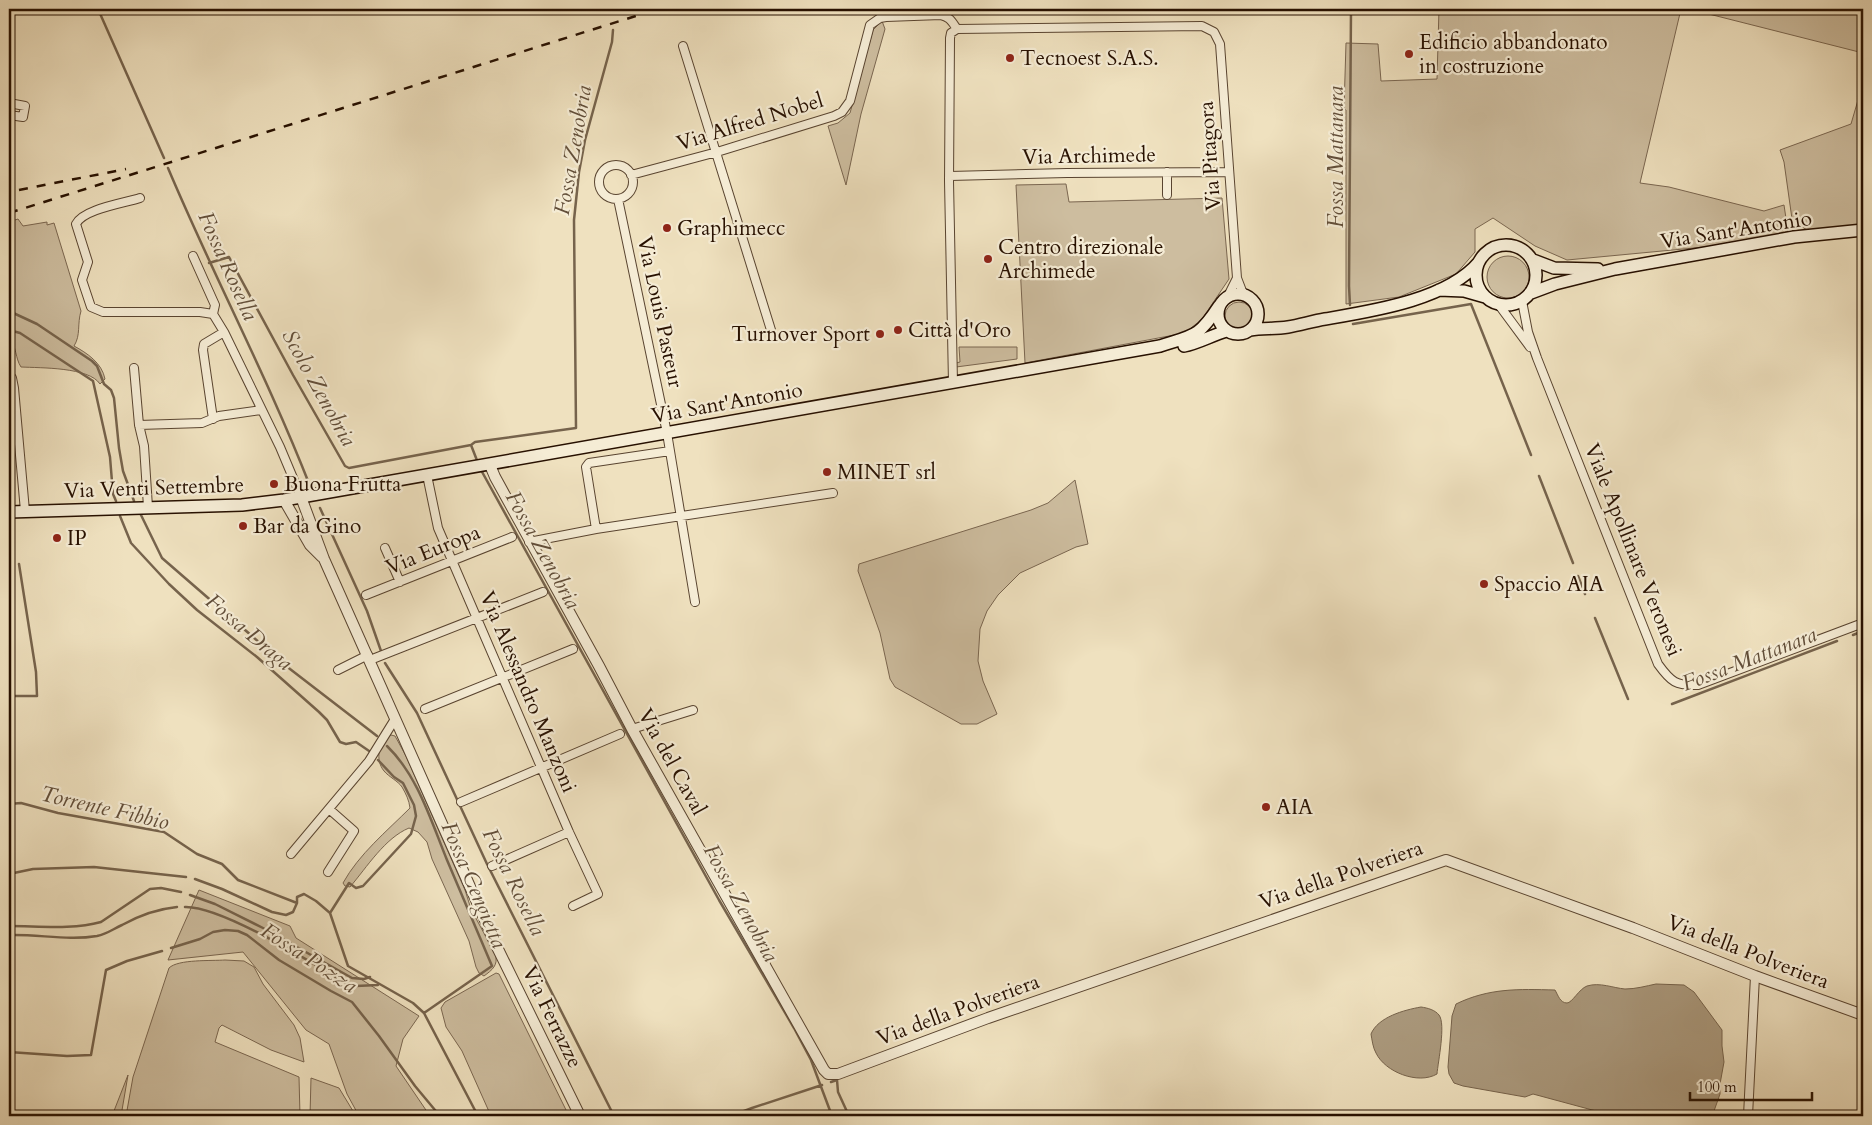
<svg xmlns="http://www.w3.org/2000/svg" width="1872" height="1125" font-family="Cardo,serif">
<rect width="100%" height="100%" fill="#efe1bf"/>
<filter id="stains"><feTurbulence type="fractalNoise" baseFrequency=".004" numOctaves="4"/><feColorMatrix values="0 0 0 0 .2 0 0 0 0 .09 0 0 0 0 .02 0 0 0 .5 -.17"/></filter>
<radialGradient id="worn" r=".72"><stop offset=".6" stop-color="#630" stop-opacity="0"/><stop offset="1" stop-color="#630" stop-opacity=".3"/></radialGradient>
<path fill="#cdbd9f" stroke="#7a6650" d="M 1439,9 L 1681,9 L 1640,183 L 1669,187 L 1764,211 L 1784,205 L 1788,232 L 1715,246 L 1567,260 L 1535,246 L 1493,218 L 1475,229 L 1475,252 L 1456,274 L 1399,297 L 1346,304 L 1346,110 L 1344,109 L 1346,43 L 1378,44 L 1381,81 L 1437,79 Z
M 1689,9 L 1863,9 L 1863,53 Z
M 882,21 L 885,29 L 861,114 L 846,185 L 828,126 L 838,123 L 850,113 L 873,30 Z
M 1863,83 L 1863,227 L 1809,231 L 1802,227 L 1793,226 L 1784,162 L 1780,150 L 1851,124 Z
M 1066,184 L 1069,202 L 1222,198 L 1229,279 L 1202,319 L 1185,333 L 1025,363 L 1016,185 Z
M 18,219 L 23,226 L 47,222 L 47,225 L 54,223 L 81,311 C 77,324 81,335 74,346 C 87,353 102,363 105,379 L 100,384 C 89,367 41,368 21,367 C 15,358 17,347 9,338 L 9,222 Z
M1487 277a21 21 0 1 1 42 0a21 21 0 1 1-42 0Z
M1225 316a14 14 0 1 1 28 0a14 14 0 1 1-28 0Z
M 959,347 L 1017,347 L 1017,359 L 956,367 L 956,363 L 960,362 Z
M 1075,480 L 1088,544 L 1076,547 L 1020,573 L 998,595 L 987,611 L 980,629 L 978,661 L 983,681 L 997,714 L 977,724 L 961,724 L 895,687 L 890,679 L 880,633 L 858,571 L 859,564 L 1031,510 L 1048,503 Z
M 391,735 L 395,736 L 406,756 L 465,890 L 471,909 L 495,954 C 499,965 492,970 484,976 L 479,973 L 476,967 L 469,941 L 432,859 L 427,842 L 418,832 L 409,828 C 385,838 367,867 350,887 L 345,886 L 343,883 C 359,854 387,831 410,808 C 409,800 406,794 402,787 C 398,781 389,777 384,771 C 375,760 378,742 391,735 Z
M 199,890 L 290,926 L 296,938 L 419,1016 L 403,1039 L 396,1066 L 430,1116 L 359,1116 L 347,1094 L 329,1044 L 306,1030 L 243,952 L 168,960 Z
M 225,960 L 244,961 L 254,967 L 263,984 L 294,1025 L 300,1038 L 304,1062 L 271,1050 L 222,1025 L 219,1028 L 215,1042 L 299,1077 L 300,1116 L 126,1116 L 133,1077 L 169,968 C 178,959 212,961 225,960 Z
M 496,973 L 499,974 L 569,1116 L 491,1116 L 462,1051 L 446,1027 L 441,1008 L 445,1002 Z
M 128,1075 L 121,1116 L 112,1116 Z
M 311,1078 L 339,1088 L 356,1116 L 310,1116 Z"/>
<path fill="#ab9a7e" stroke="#76634c" d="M 1656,984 L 1684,985 L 1694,992 L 1722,1030 L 1722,1046 L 1724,1062 L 1720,1084 L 1720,1094 L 1714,1111 L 1710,1116 L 1629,1116 L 1596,1111 L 1533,1094 L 1525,1097 L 1463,1086 L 1454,1083 L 1449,1074 L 1448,1067 L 1452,1016 L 1456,1004 C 1489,988 1518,989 1555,990 C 1558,995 1560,1003 1567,1003 C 1572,1003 1579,989 1587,986 C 1600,982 1613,988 1625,989 C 1636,989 1646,986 1656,984 Z
M 1421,1007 C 1428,1008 1435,1010 1439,1015 C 1446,1024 1438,1062 1437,1074 C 1418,1085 1385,1072 1376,1053 C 1373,1048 1372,1040 1371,1034 C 1378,1017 1404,1010 1421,1007 Z"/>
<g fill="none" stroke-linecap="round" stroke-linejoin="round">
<path stroke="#76634c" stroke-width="2.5" d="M 98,9 L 164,158
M 606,11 L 607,9
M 168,168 C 213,275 268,378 310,486
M 209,263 L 229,257 L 293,375 L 345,466 L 349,468 L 471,445
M 1350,305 L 1349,286 L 1351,9
M 9,311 L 37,324 L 92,361 L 97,366 L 104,384 L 111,390 L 114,398 L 119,448 L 123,471 L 134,501
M 1353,324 L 1471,304 L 1531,455
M 9,330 L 20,333 L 93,381 L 110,457 L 113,494 L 116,501
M 478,463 L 471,445 L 475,442 L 576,428 L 574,220 L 579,172 L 585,140 L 612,42 L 613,30
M 481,470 L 719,900 L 794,1028 L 811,1060 L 832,1116
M 1539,476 L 1573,563
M 320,508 L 367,611 L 381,651
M 141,515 L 162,558 L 290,669 L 377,736
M 120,516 L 131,543 L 169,584 L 197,610 L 257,657 L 319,712 L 327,720 L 340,742 L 346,744 L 356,742 L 372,753
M 1578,576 L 1585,594
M 1595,618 L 1628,699
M 1853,635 L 1863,631
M 385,663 L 417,713 L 487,864 L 614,1116
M 9,696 L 37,696 L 36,672 L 19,564
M 1672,704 L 1837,641
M 387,746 C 418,776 431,821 447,860 C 462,895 477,931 492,966 L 424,1013
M 9,804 L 21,803 L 58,813 L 164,832 L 197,854 L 222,864 L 238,880 L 297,903 L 297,897 L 304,894 L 316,901 L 330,913 L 348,966 L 413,1003 L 424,1013 L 478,1116
M 9,874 L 33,869 L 94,867 L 186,877
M 195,879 L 222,889 L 272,912 L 286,915 L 293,912 L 297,903
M 190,895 L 215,904 L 263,928 L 352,978 L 364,979 L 370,977
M 185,907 C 221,906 311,962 344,982 L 356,986 L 378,985
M 330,913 L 349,883 L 356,888 L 363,886 L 411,834 L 416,816 L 414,805 L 403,783 L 394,777 L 378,760
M 9,926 C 39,926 72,930 101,922 L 150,889 L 161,888 L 181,892
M 9,935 C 39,934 68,941 97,936 C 107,934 113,929 122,925 C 140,915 157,909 177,907
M 171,948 L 200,939 L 213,932 L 225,930 L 238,931 L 247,935 L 279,960 L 331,991 L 352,1002 L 379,1036 L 415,1086 L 440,1116
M 9,1052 L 67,1056 L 91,1055 L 106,970 L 127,961 L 162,951
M 831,1082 L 837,1080 L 838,1092 L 849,1116
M 731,1116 L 752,1108 L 822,1085"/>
<g stroke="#594430" stroke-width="10">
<path id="minor" d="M 683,46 L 771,330
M 9,103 L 25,106 L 23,117 L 9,115
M599 182a17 17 0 1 1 34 0a17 17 0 1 1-34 0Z
M 1167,172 L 1167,195
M 631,175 L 717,152 L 834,116 L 842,112 L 850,101 L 870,25 L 880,18 L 886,17 L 941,15 C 950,17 952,22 957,29
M 950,176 L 1067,173 L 1228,172
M 140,198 C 125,203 83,209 76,224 L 88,262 L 82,280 L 91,307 L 103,312 L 200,312 L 213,314 L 224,332 L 280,447 L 301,497
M 618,199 L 667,433 L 695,602
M 193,256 L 215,305 L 213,314
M 1228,296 L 1237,278
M 1522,301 L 1528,332 L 1537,358 L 1658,664 C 1671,682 1676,686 1698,685 L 1863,623
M 1499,305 L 1530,347
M 134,368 L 139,425 L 144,446 L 148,507
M 9,374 L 12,378 L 14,388 L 25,511
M 953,383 L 949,181 L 950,38 L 951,33 L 957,29 L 1202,26 L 1214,32 L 1220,44 L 1237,278 L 1242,291 L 1246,295
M 213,419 L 203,350 L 204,344 L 224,332
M 139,425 L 202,423 L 219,416 L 261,410
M 427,475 L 438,528 L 569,832 L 598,894 L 573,906
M 596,529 L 586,467 L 589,463 L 670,451
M 529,542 L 596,529 L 833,493
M 385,548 L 400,582
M 366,595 L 512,537
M 370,660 L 543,592
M 338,670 L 368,655
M 425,709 L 573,649
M 632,729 L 693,710
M 461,802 L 620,734
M 291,854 L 369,761 L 395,719
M 492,866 L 569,832
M 328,872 L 354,831 L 329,809
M 1748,1116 L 1755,976"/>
</g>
<g stroke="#594430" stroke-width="12">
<path id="tertiary" d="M 490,465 L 495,477 L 599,666 L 632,729 L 824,1070 L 828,1074 L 838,1074 L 988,1018 L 1446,860 L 1633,928 L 1755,976 L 1863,1015
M 301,497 L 324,559 L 496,945 L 580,1116
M 284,500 L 310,545 L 322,557"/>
</g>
<g stroke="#271000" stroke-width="14">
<path id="secondary" d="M1476 275a30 30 0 1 1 60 0a30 30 0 1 1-60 0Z
M 1533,260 L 1554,268 L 1598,269
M 1439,290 L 1464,291 L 1485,297
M 1531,293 L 1555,284 L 1615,269 L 1794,237 L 1863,230
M1218 314a20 20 0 1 1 40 0a20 20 0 1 1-40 0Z
M 1250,330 C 1263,328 1275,329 1288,327 C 1300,325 1313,321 1325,319 C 1372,311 1447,300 1479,262
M 1184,346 C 1199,343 1212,335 1227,331
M 9,512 L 242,505 L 284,500 L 1160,346 C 1194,335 1198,338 1219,306"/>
</g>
<use href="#minor" stroke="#f5ecd5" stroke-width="8"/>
<use href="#tertiary" stroke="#f5ecd5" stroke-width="10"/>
<use href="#secondary" stroke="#f5ecd5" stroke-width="11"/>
<path stroke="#271000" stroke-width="2.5" stroke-dasharray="9 9" stroke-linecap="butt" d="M 19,190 L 126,169
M 9,213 L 658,9"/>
</g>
<g fill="#8f2418" stroke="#f5ecd5" stroke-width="2">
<circle cx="1409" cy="54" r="5"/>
<circle cx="1010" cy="58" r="5"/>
<circle cx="667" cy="228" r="5"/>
<circle cx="988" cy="259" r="5"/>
<circle cx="898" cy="330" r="5"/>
<circle cx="880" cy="334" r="5"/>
<circle cx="827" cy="472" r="5"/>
<circle cx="274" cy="484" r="5"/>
<circle cx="243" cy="526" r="5"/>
<circle cx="57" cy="538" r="5"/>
<circle cx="1484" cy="584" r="5"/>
<circle cx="1266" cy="807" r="5"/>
</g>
<g text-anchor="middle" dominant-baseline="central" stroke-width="4.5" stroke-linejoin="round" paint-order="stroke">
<g font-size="21" fill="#271000" stroke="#f5ecd5" text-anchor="start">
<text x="1419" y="42">Edificio abbandonato<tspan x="1419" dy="24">in costruzione</tspan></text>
<text x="1020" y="58">Tecnoest S.A.S.</text>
<text x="677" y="228">Graphimecc</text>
<text x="998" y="247">Centro direzionale<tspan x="998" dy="24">Archimede</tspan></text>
<text x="908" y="330">Città d'Oro</text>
<text x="870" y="334" text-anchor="end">Turnover Sport</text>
<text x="837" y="472">MINET srl</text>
<text x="284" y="484">Buona Frutta</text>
<text x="253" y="526">Bar da Gino</text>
<text x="67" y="538">IP</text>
<text x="1494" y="584">Spaccio AIA</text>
<text x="1276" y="807">AIA</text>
</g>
<g font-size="21" fill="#271000" stroke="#f5ecd5">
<text transform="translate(750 122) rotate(-17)">Via Alfred Nobel</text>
<text transform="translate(1089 156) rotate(-1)">Via Archimede</text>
<text transform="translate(1210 156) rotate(-94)">Via Pitagora</text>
<text transform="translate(1736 230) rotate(-9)">Via Sant'Antonio</text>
<text transform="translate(660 312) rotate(78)">Via Louis Pasteur</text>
<text transform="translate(727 403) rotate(-10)">Via Sant'Antonio</text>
<text transform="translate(154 488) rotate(-2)">Via Venti Settembre</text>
<text transform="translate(433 550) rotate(-22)">Via Europa</text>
<text transform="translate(1633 550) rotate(68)">Viale Apollinare Veronesi</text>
<text transform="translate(528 692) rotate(67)">Via Alessandro Manzoni</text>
<text transform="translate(672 762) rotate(61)">Via del Caval</text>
<text transform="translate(1341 875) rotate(-19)">Via della Polveriera</text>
<text transform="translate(1748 952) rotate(21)">Via della Polveriera</text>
<text transform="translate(958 1010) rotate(-20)">Via della Polveriera</text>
<text transform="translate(552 1017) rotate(64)">Via Ferrazze</text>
</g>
<g font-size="22" font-style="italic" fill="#624e39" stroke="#f5ecd5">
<text transform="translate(573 150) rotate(-80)">Fossa Zenobria</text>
<text transform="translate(1336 157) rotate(-90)">Fossa Mattanara</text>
<text transform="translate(228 266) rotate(66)">Fossa Rosella</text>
<text transform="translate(319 388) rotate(61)">Scolo Zenobria</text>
<text transform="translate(543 550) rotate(61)">Fossa Zenobria</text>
<text transform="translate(249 632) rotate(40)">Fossa Draga</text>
<text transform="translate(1749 659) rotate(-21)">Fossa Mattanara</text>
<text transform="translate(105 808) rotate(13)">Torrente Fibbio</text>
<text transform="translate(514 882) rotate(64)">Fossa Rosella</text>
<text transform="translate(474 885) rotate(67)">Fossa Cengietta</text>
<text transform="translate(741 903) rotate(61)">Fossa Zenobria</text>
<text transform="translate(309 958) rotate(33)">Fossa Pozza</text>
</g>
</g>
<rect width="1872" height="1125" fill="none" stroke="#efe1bf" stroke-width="30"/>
<rect x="10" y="10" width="1852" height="1105" fill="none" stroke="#271000" stroke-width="2.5"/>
<rect x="15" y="15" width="1842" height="1095" fill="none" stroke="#271000"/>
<path d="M1690 1092v8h122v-8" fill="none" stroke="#271000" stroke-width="2.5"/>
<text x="1697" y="1092" font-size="15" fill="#271000" stroke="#f5ecd5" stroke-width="4" paint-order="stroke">100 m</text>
<rect width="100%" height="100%" filter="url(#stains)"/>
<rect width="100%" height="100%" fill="url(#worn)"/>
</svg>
